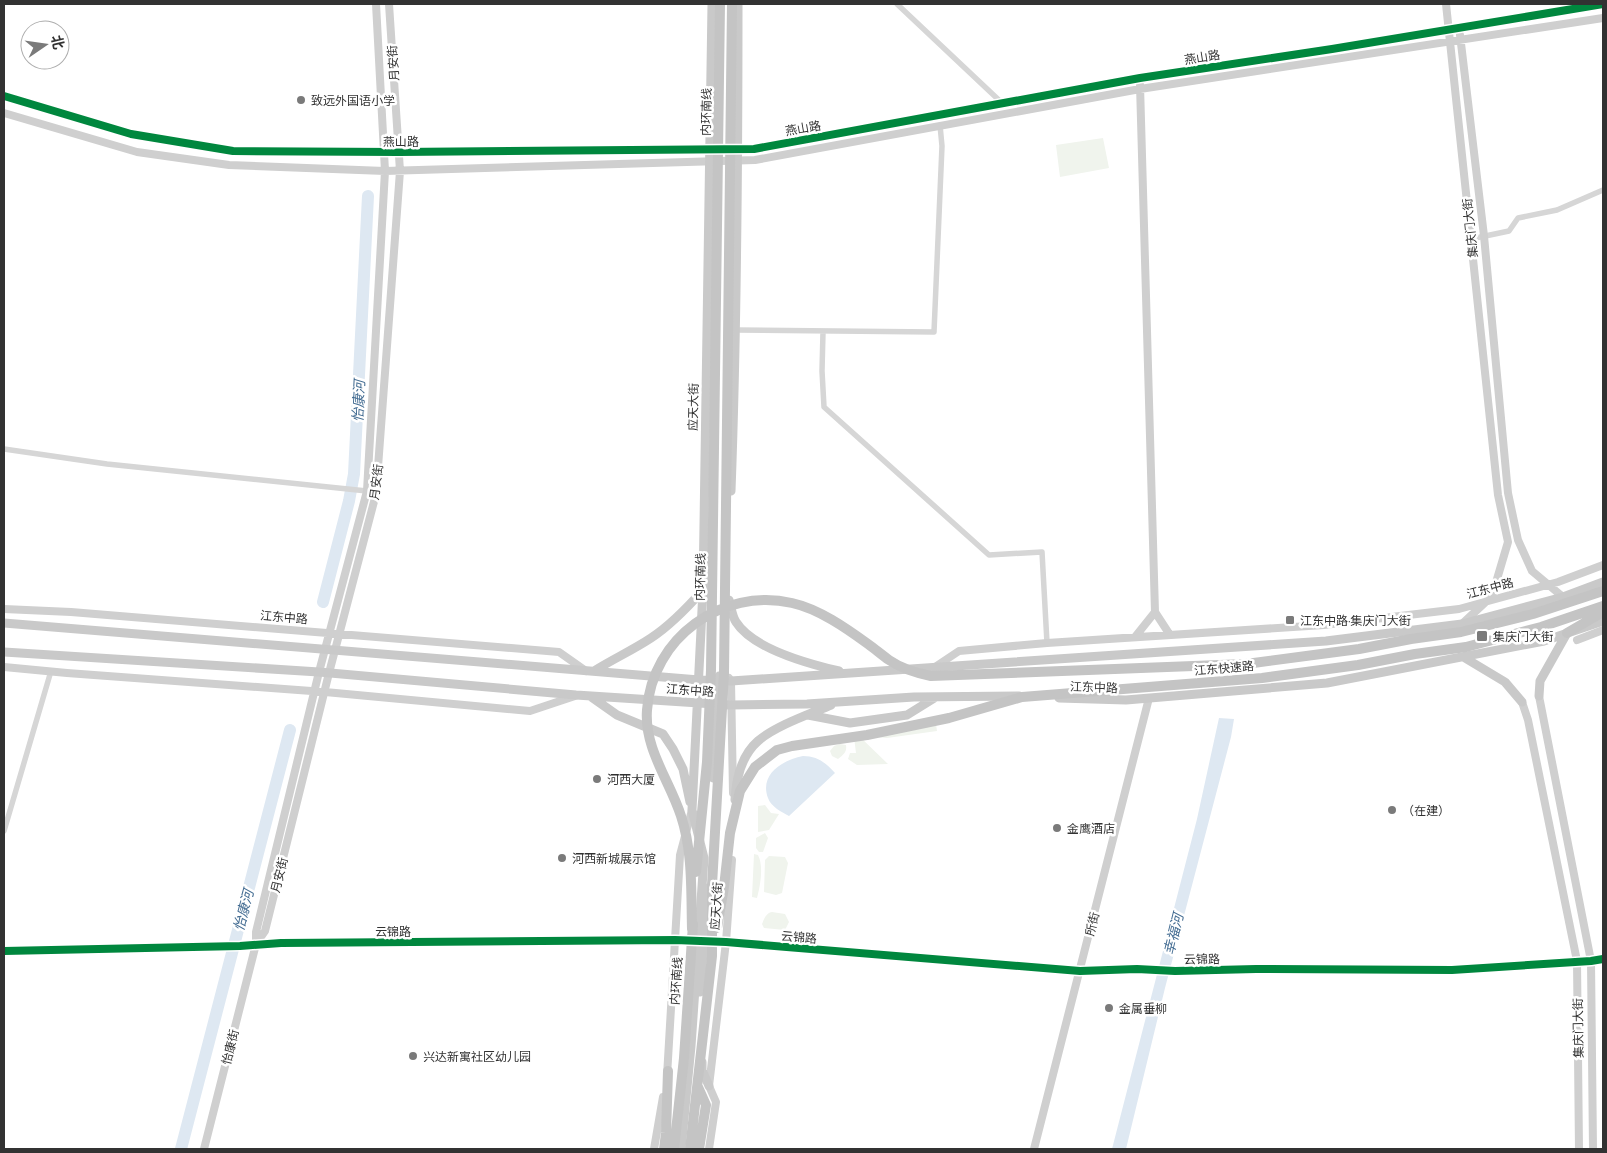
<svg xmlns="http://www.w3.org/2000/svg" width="1607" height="1153" font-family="'Titillium Web','Noto Sans SC',sans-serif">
<rect width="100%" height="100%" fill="#fff"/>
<path fill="#f0f4ed" d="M 1103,138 L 1109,168 L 1060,177 L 1056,145 Z
M 936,724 L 937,731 L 887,738 L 875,737 Z
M 858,735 L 888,764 L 857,765 L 848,759 L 850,753 L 856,753 L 854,737 Z
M 840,744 L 846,745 C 847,752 844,754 838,759 L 832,756 L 830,751 L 834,746 Z
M 765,805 L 771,813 L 779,814 L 769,830 L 758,832 L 758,806 Z
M 765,833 L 768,838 L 763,852 L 759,852 L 756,848 L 756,838 Z
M 754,854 L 758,855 C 764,866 760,887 757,898 L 752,897 Z
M 769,856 L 785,857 L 788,863 L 782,893 L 776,895 L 764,892 L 765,860 Z
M 772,912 L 785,914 L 789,922 L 785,930 L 764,928 L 762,924 C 764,919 766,913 772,912 Z"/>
<path fill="#dee8f2" d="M 1219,718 L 1234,719 L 1231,737 L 1165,988 L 1126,1149 L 1112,1149 L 1197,819 Z
M 803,756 C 817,756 825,762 835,773 L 789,816 C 782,812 771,807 768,798 C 759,774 783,760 803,756 Z"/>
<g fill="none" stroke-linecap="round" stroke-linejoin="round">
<path stroke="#dee8f2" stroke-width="12" d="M 323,602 L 349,501 L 354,474 L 368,196
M 181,1149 L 290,730"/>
<path stroke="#d6d6d6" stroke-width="5.5" d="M 897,4 L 1002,103
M 1471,239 L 1509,231 L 1518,218 L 1557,210 L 1603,190
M 736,330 L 934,332 L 942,146 L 940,125
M 823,332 L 822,371 L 824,407 L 989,555 L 1042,552 L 1047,643
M 4,449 L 107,464 L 367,491
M 4,831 L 51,671"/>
<path stroke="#cfcfcf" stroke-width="8" d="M 1446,4 L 1498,495 L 1508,542 L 1492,596 L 1462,624
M 1460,35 L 1484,236 L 1508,493 L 1518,540 L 1532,571 L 1563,597
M 1140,85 L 1155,612 L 1170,635
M 4,96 L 131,134 L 233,151 L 399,152 L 714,149
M 4,113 L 137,152 L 229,165 L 385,171 L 755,160 L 1140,89 L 1603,18
M 733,149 L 754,149 L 1140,78 L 1332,49 L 1603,4
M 4,609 L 71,612 L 559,652 L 586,671
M 1135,637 L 1155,612
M 1577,640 L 1603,630
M 4,667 L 67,673 L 325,692 L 530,711 L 575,696
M 935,667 L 959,651 L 1047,643 L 1324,625 L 1459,609 L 1558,582 L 1603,565
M 729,678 L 731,681 L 733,793
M 1539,696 L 1591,961 L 1593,1149
M 1522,702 L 1528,720 L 1577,961 L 1579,1149
M 707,941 L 1080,971 L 1137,969 L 1175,971 L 1256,969 L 1452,970 L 1591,961 L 1603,959
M 256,944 L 265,931 L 329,673 L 376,494 L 400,171 L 389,4
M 4,951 L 240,946 L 281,943 L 696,941
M 667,1076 L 680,855 L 692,810
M 204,1149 L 256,944 L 256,932 L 319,672 L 367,491 L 385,171 L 376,4
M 654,1149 L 663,1097
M 709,1149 L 716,1102 L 709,1086 L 726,942 L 732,860
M 1034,1149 L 1149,698"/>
<path stroke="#c9c9c9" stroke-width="9" d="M 731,491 C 737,329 738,166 738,4
M 729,600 C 731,606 732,616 736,622 C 753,649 809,664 839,671
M 4,623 L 699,680 L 731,681 L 1326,641 L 1462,624 L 1563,597 L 1603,582
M 4,652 L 319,672 L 576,695 L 730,705 L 807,704 L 914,697 L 1019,696
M 1465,658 L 1505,682 L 1522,702
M 594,671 C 613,659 633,650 651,638 C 671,625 687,608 703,590
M 590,696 L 617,715 L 663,734 L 673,749 L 683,769 L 690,802
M 1539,696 L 1540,681 L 1567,633
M 1059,698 L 1126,700 L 1327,683 L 1544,641 L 1603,621
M 808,715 L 850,723 L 907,715 L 936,697
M 713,778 L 719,676
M 735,800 C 736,779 742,755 758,741 C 775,726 810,714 831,705
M 700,992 L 708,888
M 702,1062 L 702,1070 L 709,1086
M 681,1149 L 691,1046 L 704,858 L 692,810 L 703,590 L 712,4"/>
<path stroke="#c4c4c4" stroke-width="10" d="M 1567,633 L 1603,612
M 696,872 L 707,762 L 711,670 L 720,4
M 717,928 L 724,887 L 730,833 L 740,791 L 755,767 L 777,750 L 792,746 L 867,735 L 949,718 L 1022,697 L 1262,678 L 1358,665 L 1415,654 L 1466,647 L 1541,627 L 1603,606
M 692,929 C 691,892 693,852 681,816 C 670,781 644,749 647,710 C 652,638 722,587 792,603 C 819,609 846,628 868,644 C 875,649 882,655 889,660 C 902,669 916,673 931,676 L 1246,664 L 1359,649 L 1411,639 L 1461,632 L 1533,614 L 1603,591
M 698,1087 L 706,1105 L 699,1149
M 664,1149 L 666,1133 L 668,1071
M 674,1149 L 684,1058 L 693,924
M 690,1149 L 712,956 L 712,885 L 724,673 L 732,4"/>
<g stroke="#fff" stroke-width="11">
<path id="cycleway" d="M 4,96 L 131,134 L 233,151 L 399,152 L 754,149 L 1140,78 L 1332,49 L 1603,4
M 4,951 L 240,946 L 281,943 L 675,940 L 726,942 L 1080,971 L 1137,969 L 1175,971 L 1256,969 L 1452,970 L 1591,961 L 1603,959"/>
</g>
<use href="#cycleway" stroke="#00873e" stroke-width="8"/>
</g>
<g fill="#7a7a7a" stroke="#fff" stroke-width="2">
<circle cx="301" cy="100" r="5"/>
<rect x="1285" y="615" width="10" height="10" rx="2.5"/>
<rect x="1476" y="630" width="12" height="12" rx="2.5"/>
<circle cx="597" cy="779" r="5"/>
<circle cx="1392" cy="810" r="5"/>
<circle cx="1057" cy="828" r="5"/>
<circle cx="562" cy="858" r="5"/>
<circle cx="1109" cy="1008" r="5"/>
<circle cx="413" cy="1056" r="5"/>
</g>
<g text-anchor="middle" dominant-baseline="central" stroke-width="5" stroke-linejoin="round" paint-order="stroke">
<g font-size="12" fill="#323232" stroke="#fff">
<text transform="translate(1202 57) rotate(-9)">燕山路</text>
<text transform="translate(393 63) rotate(-94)">月安街</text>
<text transform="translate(706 112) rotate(-89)">内环南线</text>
<text transform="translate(803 128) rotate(-10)">燕山路</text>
<text x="401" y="141">燕山路</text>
<text transform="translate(1470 228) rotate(-96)">集庆门大街</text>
<text transform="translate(693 407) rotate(-89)">应天大街</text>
<text transform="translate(376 482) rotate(-83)">月安街</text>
<text transform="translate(700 577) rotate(-89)">内环南线</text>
<text transform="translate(1490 588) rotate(-15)">江东中路</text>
<text transform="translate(284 617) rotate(5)">江东中路</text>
<text transform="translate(1224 668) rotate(-5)">江东快速路</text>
<text transform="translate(1094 687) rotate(2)">江东中路</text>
<text transform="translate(690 690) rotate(4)">江东中路</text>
<text transform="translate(279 875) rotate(-76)">月安街</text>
<text transform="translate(716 906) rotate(-86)">应天大街</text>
<text transform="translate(1092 924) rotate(-76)">所街</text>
<text x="393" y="931">云锦路</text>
<text transform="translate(799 937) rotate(5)">云锦路</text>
<text transform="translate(1202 959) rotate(-1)">云锦路</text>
<text transform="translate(676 981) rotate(-86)">内环南线</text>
<text transform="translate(1578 1028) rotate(-91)">集庆门大街</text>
<text transform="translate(230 1047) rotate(-76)">怡康街</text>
</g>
<g font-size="12" fill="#323232" stroke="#fff" text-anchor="start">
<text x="311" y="100">致远外国语小学</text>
<text x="1300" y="620">江东中路·集庆门大街</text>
<text x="1493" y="636">集庆门大街</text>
<text x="607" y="779">河西大厦</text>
<text x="1402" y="810">（在建）</text>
<text x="1067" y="828">金鹰酒店</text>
<text x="572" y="858">河西新城展示馆</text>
<text x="1119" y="1008">金属垂柳</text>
<text x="423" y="1056">兴达新寓社区幼儿园</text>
</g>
<g font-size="14" font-style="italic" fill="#436c92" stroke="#fff">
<text transform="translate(358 401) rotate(-87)">怡康河</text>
<text transform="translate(243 910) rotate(-75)">怡康河</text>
<text transform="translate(1173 934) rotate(-76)">幸福河</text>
</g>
</g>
<rect width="1607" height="1153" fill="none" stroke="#323232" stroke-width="10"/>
<g transform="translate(45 45) rotate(77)"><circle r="24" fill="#ffffff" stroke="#adadad"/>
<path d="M0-4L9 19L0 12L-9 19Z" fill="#7a7a7a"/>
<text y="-8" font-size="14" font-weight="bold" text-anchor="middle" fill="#323232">北</text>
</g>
</svg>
